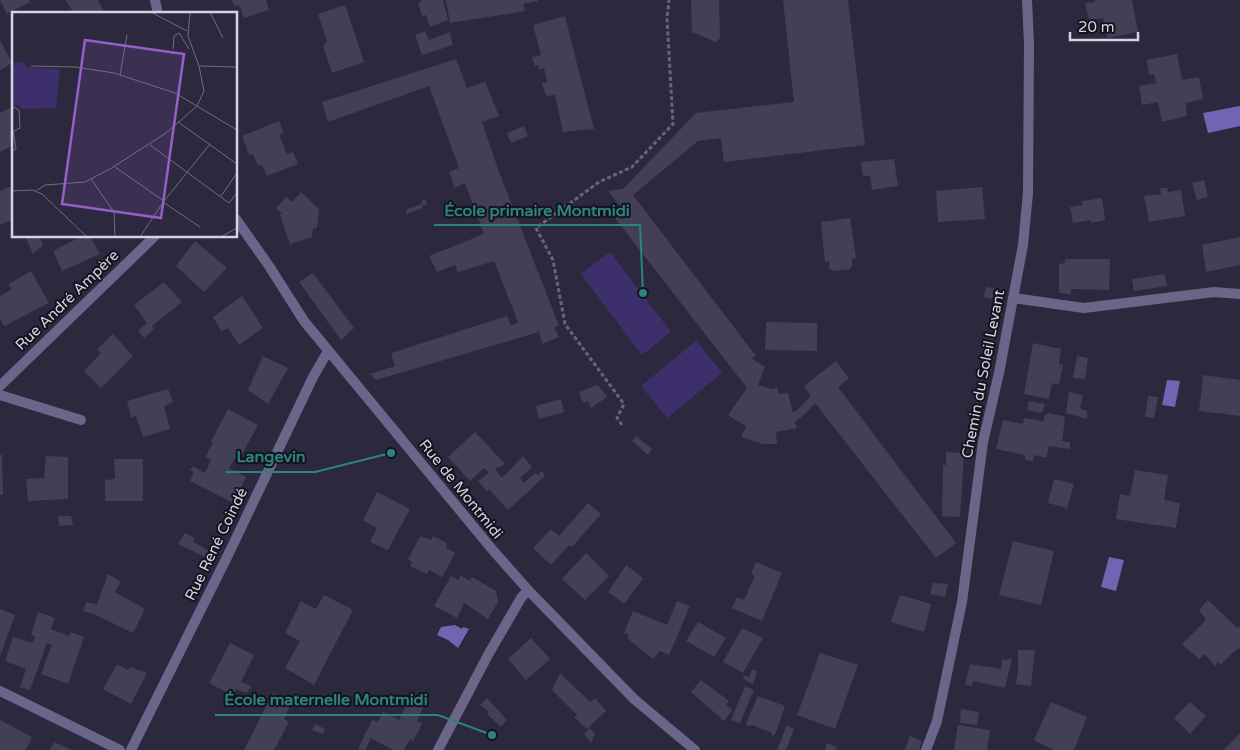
<svg xmlns="http://www.w3.org/2000/svg" width="1240" height="750" font-family="'Varela Round',sans-serif">
<rect width="100%" height="100%" fill="#2c293e"/>
<path fill="#3d2f6c" d="M 610,252 L 671,332 L 642,355 L 581,274 Z
M 696,341 L 722,373 L 667,418 L 641,386 Z"/>
<path fill="#7263b3" d="M 1240,106 L 1240,126 L 1208,133 L 1203,113 Z
M 1167,380 L 1180,381 L 1175,407 L 1162,405 Z
M 1109,557 L 1124,560 L 1116,591 L 1101,587 Z
M 455,625 L 462,629 L 463,627 L 469,629 L 458,648 L 448,640 L 437,635 L 441,627 Z"/>
<path fill="#433f56" d="M 2,0 L 29,0 L 30,2 L 7,14 L 0,1 Z
M 66,0 L 98,0 L 105,14 L 74,14 Z
M 232,0 L 266,0 L 269,10 L 244,18 L 239,5 L 234,6 Z
M 421,0 L 443,0 L 448,20 L 430,27 L 426,15 L 422,16 L 418,3 L 422,1 Z
M 446,0 L 538,0 L 538,1 L 523,4 L 525,11 L 450,23 Z
M 691,0 L 719,0 L 720,38 L 716,42 L 692,32 Z
M 783,0 L 848,0 L 865,145 L 724,162 L 721,138 L 698,141 L 633,195 L 756,356 L 752,358 L 754,360 L 765,367 L 758,385 L 772,389 L 777,388 L 779,394 L 788,393 L 793,413 L 798,409 L 811,396 L 804,386 L 836,361 L 849,378 L 838,387 L 956,543 L 936,558 L 815,403 L 805,414 L 795,422 L 797,428 L 776,432 L 777,444 L 763,444 L 741,437 L 746,426 L 737,421 L 728,415 L 747,388 L 611,213 L 620,206 L 608,191 L 623,189 L 696,113 L 794,102 Z
M 1095,0 L 1132,0 L 1138,32 L 1107,38 L 1103,18 L 1089,20 L 1085,3 L 1095,2 Z
M 345,5 L 364,62 L 332,73 L 323,46 L 326,42 L 327,41 L 318,14 Z
M 565,16 L 576,60 L 594,129 L 563,132 L 555,95 L 546,96 L 542,83 L 547,82 L 544,68 L 539,70 L 538,65 L 535,66 L 532,57 L 541,55 L 533,25 Z
M 425,31 L 429,40 L 450,32 L 453,45 L 422,55 L 415,35 Z
M 0,40 L 12,63 L 0,70 Z
M 1177,54 L 1182,80 L 1199,77 L 1203,99 L 1186,103 L 1187,116 L 1162,122 L 1158,102 L 1142,105 L 1139,86 L 1156,83 L 1154,74 L 1149,75 L 1147,60 Z
M 456,59 L 467,88 L 485,82 L 499,116 L 482,122 L 498,169 L 559,326 L 554,327 L 559,337 L 542,344 L 539,332 L 376,380 L 370,374 L 395,366 L 391,353 L 507,316 L 511,326 L 518,322 L 494,261 L 458,272 L 455,265 L 437,272 L 429,256 L 484,234 L 465,183 L 455,188 L 449,172 L 459,168 L 429,86 L 328,122 L 322,102 Z
M 14,106 L 14,145 L 0,152 L 0,113 Z
M 279,121 L 284,133 L 279,135 L 287,154 L 293,152 L 298,164 L 267,176 L 262,165 L 258,166 L 253,154 L 249,155 L 242,136 Z
M 524,126 L 528,136 L 511,143 L 507,133 Z
M 894,159 L 898,186 L 872,190 L 870,176 L 863,176 L 861,162 Z
M 1204,180 L 1208,197 L 1197,200 L 1192,183 Z
M 14,185 L 14,219 L 0,225 L 0,191 Z
M 982,187 L 985,219 L 938,222 L 936,191 Z
M 1160,188 L 1167,188 L 1168,192 L 1181,190 L 1185,216 L 1149,222 L 1144,196 L 1161,194 Z
M 301,192 L 319,209 L 317,228 L 313,229 L 312,237 L 290,244 L 280,215 L 282,213 L 276,208 L 286,197 L 292,202 Z
M 1102,198 L 1105,220 L 1091,223 L 1090,220 L 1073,223 L 1070,207 L 1083,205 L 1082,201 Z
M 425,199 L 427,204 L 422,206 L 423,208 L 406,214 L 407,209 L 422,204 L 421,201 Z
M 850,218 L 856,258 L 852,259 L 852,266 L 850,269 L 833,271 L 829,268 L 829,261 L 825,262 L 821,222 Z
M 25,236 L 39,236 L 43,245 L 33,254 Z
M 82,236 L 90,236 L 100,254 L 62,271 L 53,251 Z
M 1240,237 L 1240,265 L 1206,272 L 1202,245 Z
M 195,241 L 227,268 L 204,292 L 176,266 Z
M 1065,259 L 1110,259 L 1109,290 L 1071,289 L 1071,294 L 1059,293 L 1059,264 L 1065,263 Z
M 31,271 L 49,303 L 4,326 L 0,318 L 0,296 L 11,290 L 9,284 Z
M 313,273 L 354,328 L 341,340 L 299,282 Z
M 1165,274 L 1167,286 L 1134,291 L 1132,279 Z
M 164,282 L 182,302 L 152,326 L 154,329 L 144,338 L 138,331 L 147,323 L 134,305 Z
M 986,287 L 994,288 L 992,299 L 984,297 Z
M 242,296 L 263,328 L 239,345 L 228,328 L 221,331 L 213,317 Z
M 766,322 L 817,323 L 817,351 L 765,350 Z
M 113,334 L 133,356 L 101,388 L 84,371 L 101,353 L 97,349 Z
M 1033,343 L 1061,349 L 1059,364 L 1063,365 L 1059,385 L 1052,383 L 1049,399 L 1024,394 Z
M 263,356 L 288,368 L 268,404 L 248,390 Z
M 1077,356 L 1088,358 L 1085,379 L 1073,378 Z
M 1203,375 L 1240,380 L 1240,416 L 1199,411 Z
M 598,385 L 607,397 L 591,408 L 588,401 L 583,403 L 579,392 Z
M 168,389 L 173,402 L 164,406 L 170,429 L 143,437 L 136,416 L 131,418 L 127,401 Z
M 1069,392 L 1083,395 L 1080,408 L 1087,411 L 1087,419 L 1066,413 Z
M 1148,396 L 1158,397 L 1154,418 L 1145,417 Z
M 561,399 L 564,412 L 539,419 L 536,406 Z
M 1029,401 L 1045,404 L 1042,413 L 1027,410 Z
M 228,409 L 258,425 L 240,458 L 236,457 L 229,468 L 246,477 L 241,488 L 244,489 L 235,504 L 190,481 L 194,472 L 190,470 L 193,466 L 205,473 L 211,460 L 205,457 L 213,443 L 211,442 Z
M 1048,413 L 1064,416 L 1065,420 L 1062,441 L 1070,442 L 1070,449 L 1049,446 L 1046,458 L 1034,455 L 1033,461 L 1025,460 L 1025,455 L 996,449 L 1003,420 L 1023,424 L 1024,418 L 1044,421 L 1044,416 Z
M 475,432 L 505,464 L 495,469 L 502,478 L 523,456 L 532,467 L 520,478 L 524,483 L 535,473 L 538,475 L 542,471 L 545,476 L 508,510 L 489,489 L 487,491 L 478,481 L 489,473 L 484,468 L 470,481 L 448,457 Z
M 636,436 L 652,449 L 648,455 L 632,441 Z
M 946,452 L 964,453 L 960,517 L 942,516 L 943,465 L 946,465 Z
M 0,455 L 2,455 L 3,495 L 0,495 Z
M 46,456 L 68,457 L 68,499 L 28,501 L 26,479 L 44,478 Z
M 114,459 L 143,459 L 143,501 L 105,501 L 105,480 L 115,479 Z
M 1135,470 L 1168,475 L 1164,500 L 1180,503 L 1176,528 L 1116,519 L 1120,494 L 1130,496 Z
M 1054,479 L 1074,484 L 1067,508 L 1048,503 Z
M 377,492 L 410,509 L 388,550 L 370,542 L 377,528 L 363,520 Z
M 588,503 L 601,514 L 572,547 L 569,545 L 551,565 L 533,548 L 551,529 L 559,536 Z
M 58,516 L 71,516 L 73,525 L 59,526 Z
M 185,533 L 195,538 L 193,542 L 208,550 L 205,557 L 178,544 Z
M 420,536 L 431,540 L 433,536 L 447,543 L 446,548 L 455,553 L 442,577 L 429,570 L 427,574 L 410,566 L 412,562 L 408,559 Z
M 1013,541 L 1054,551 L 1041,605 L 999,595 Z
M 586,553 L 609,576 L 585,600 L 562,579 Z
M 756,562 L 782,573 L 762,621 L 732,608 L 737,597 L 744,600 L 755,576 L 751,574 Z
M 626,565 L 643,578 L 624,604 L 608,592 Z
M 108,574 L 121,582 L 115,592 L 145,609 L 133,633 L 94,614 L 83,611 L 86,602 L 97,604 Z
M 461,575 L 470,581 L 472,577 L 496,591 L 498,602 L 488,619 L 464,603 L 457,618 L 434,606 L 451,576 L 458,580 Z
M 933,583 L 948,584 L 945,597 L 930,594 Z
M 324,595 L 353,610 L 314,685 L 285,668 L 300,641 L 285,633 L 301,601 L 316,609 Z
M 900,595 L 931,604 L 924,632 L 891,622 Z
M 1208,600 L 1237,628 L 1240,626 L 1240,648 L 1236,650 L 1220,665 L 1218,662 L 1215,666 L 1205,654 L 1199,659 L 1182,644 L 1206,620 L 1199,610 Z
M 677,601 L 690,606 L 669,655 L 660,651 L 653,659 L 627,638 L 629,635 L 624,633 L 633,611 L 667,625 Z
M 0,609 L 15,615 L 0,656 Z
M 38,612 L 55,618 L 51,629 L 69,636 L 71,632 L 84,637 L 68,684 L 41,674 L 52,645 L 47,643 L 30,690 L 20,687 L 26,669 L 5,661 L 13,637 L 33,643 L 35,636 L 31,635 Z
M 698,622 L 726,638 L 714,657 L 686,641 Z
M 742,628 L 763,638 L 743,673 L 723,662 Z
M 531,638 L 550,659 L 526,680 L 508,659 Z
M 230,643 L 254,655 L 241,682 L 251,686 L 247,693 L 236,689 L 233,696 L 209,683 Z
M 1018,650 L 1035,650 L 1031,686 L 1016,684 L 1018,671 Z
M 820,653 L 858,665 L 835,729 L 797,715 Z
M 1012,659 L 1005,688 L 973,681 L 972,686 L 965,685 L 970,664 L 1001,669 L 1002,660 Z
M 117,664 L 128,670 L 130,667 L 147,673 L 131,704 L 103,689 Z
M 752,669 L 757,671 L 753,684 L 743,679 L 744,676 L 749,677 Z
M 560,673 L 590,702 L 595,698 L 606,711 L 587,729 L 574,717 L 577,715 L 552,690 Z
M 701,680 L 729,701 L 726,705 L 732,710 L 724,721 L 691,692 Z
M 745,686 L 754,690 L 740,723 L 731,720 Z
M 273,693 L 292,702 L 284,719 L 289,722 L 274,750 L 244,750 Z
M 758,696 L 785,706 L 775,735 L 773,736 L 770,732 L 752,725 L 748,726 L 746,724 Z
M 487,698 L 507,720 L 501,727 L 487,714 L 489,712 L 480,705 Z
M 409,700 L 423,708 L 417,721 L 422,723 L 413,742 L 410,739 L 404,750 L 393,750 L 371,738 L 365,750 L 358,749 L 372,720 L 378,722 L 383,712 L 399,720 Z
M 1051,702 L 1087,717 L 1074,750 L 1054,750 L 1034,740 Z
M 1190,702 L 1206,716 L 1190,734 L 1174,718 Z
M 961,709 L 979,712 L 977,725 L 960,723 Z
M 0,720 L 32,737 L 26,750 L 0,750 Z
M 315,724 L 325,729 L 323,734 L 312,730 Z
M 787,725 L 794,729 L 786,750 L 777,750 Z
M 958,725 L 990,730 L 987,750 L 954,750 Z
M 590,728 L 595,734 L 591,743 L 584,734 Z
M 1240,733 L 1240,750 L 1224,750 Z
M 910,736 L 922,741 L 919,750 L 905,750 Z
M 54,742 L 72,750 L 50,750 Z
M 827,743 L 837,747 L 836,750 L 825,750 Z"/>
<g fill="none" stroke-linecap="round" stroke-linejoin="round">
<path stroke="#686578" stroke-width="3" stroke-dasharray="4 2.5" stroke-linecap="butt" d="M 622,425 L 617,418 L 624,404 L 565,324 L 553,260 L 536,228 L 599,182 L 632,167 L 673,124 L 667,18 L 669,0"/>
<path stroke="#6b6689" stroke-width="10" d="M 155,0 L 158,14
M 236,219 L 269,266 L 304,321 L 491,548 L 528,590 L 634,699 L 695,750
M 1013,298 L 1084,308 L 1214,292 L 1240,294
M 0,386 L 155,236
M 0,395 L 81,420
M 0,691 L 120,750
M 131,750 L 229,553 L 313,377 L 328,351
M 438,750 L 488,655 L 521,598 L 528,590
M 926,750 L 937,721 L 962,602 L 983,442 L 999,373 L 1023,245 L 1028,193 L 1029,44 L 1027,0"/>
</g>
<g text-anchor="middle" dominant-baseline="central" stroke-width="4" stroke-linejoin="round" paint-order="stroke">
<g font-size="15" fill="#d5d3e1" stroke="#14131d">
<text transform="translate(67 300) rotate(-44)">Rue André Ampère</text>
<text transform="translate(983 374) rotate(-79)">Chemin du Soleil Levant</text>
<text transform="translate(461 489) rotate(51)">Rue de Montmidi</text>
<text transform="translate(216 544) rotate(-64)">Rue René Coindé</text>
</g>
</g>
<g transform="translate(12 12)">
<rect width="225" height="225" fill="#2c293e"/>
<path d="M 13,50 L 14,55 L 48,57 L 44,96 L 9,97 L 8,93 L 0,93 L 0,51 Z" fill="#3d2f6c"/>
<path fill="none" stroke="#706d7f" stroke-width="1" d="M 139,0 L 175,19M 198,0 L 211,26M 0,25 L 0,48M 161,37 L 162,24 L 167,21 L 177,37M 19,54 L 63,55 L 102,61 L 163,81 L 225,118M 187,54 L 225,55M 108,63 L 115,23M 0,94 L 7,98 L 8,116 L 2,119M 166,110 L 225,152M 138,133 L 217,191 L 225,181M 0,139 L 4,137 L 1,119M 103,155 L 152,189M 79,167 L 102,200 L 103,225M 0,179 L 20,178 L 30,182 L 75,225M 24,179 L 33,173 L 73,170 L 98,157 L 154,121 L 185,94 L 192,79 L 187,54 L 176,24 L 178,0M 209,184 L 225,161M 151,190 L 188,215M 128,225 L 152,189 L 198,132M 209,225 L 225,216"/>
<path fill="#965ec9" fill-opacity="0.15" stroke="#965ec9" stroke-width="2.5" d="M 73,28 L 172,42 L 149,206 L 50,192 Z"/>
<rect width="225" height="225" fill="none" stroke="#d5d3e1" stroke-width="2.5"/>
</g>
<path fill="none" stroke="#2d847f" stroke-width="2" d="M643 293L640 225H434M391 453L315 472H226M492 735L438 715H215"/>
<g fill="#2d847f" stroke="#14131d" stroke-width="2">
<circle cx="643" cy="293" r="5"/>
<circle cx="391" cy="453" r="5"/>
<circle cx="492" cy="735" r="5"/>
</g>
<g font-size="16" text-anchor="middle" font-weight="bold" fill="#2d847f" stroke="#14131d" stroke-width="4" stroke-linejoin="round" paint-order="stroke">
<text x="537" y="216">École primaire Montmidi</text>
<text x="271" y="462">Langevin</text>
<text x="326" y="705">École maternelle Montmidi</text>
</g>
<path d="M1070 32v8h68v-8" fill="none" stroke="#d5d3e1" stroke-width="2.5"/>
<text x="1078" y="32" font-size="15" fill="#d5d3e1" stroke="#14131d" stroke-width="4" paint-order="stroke">20 m</text>
</svg>
